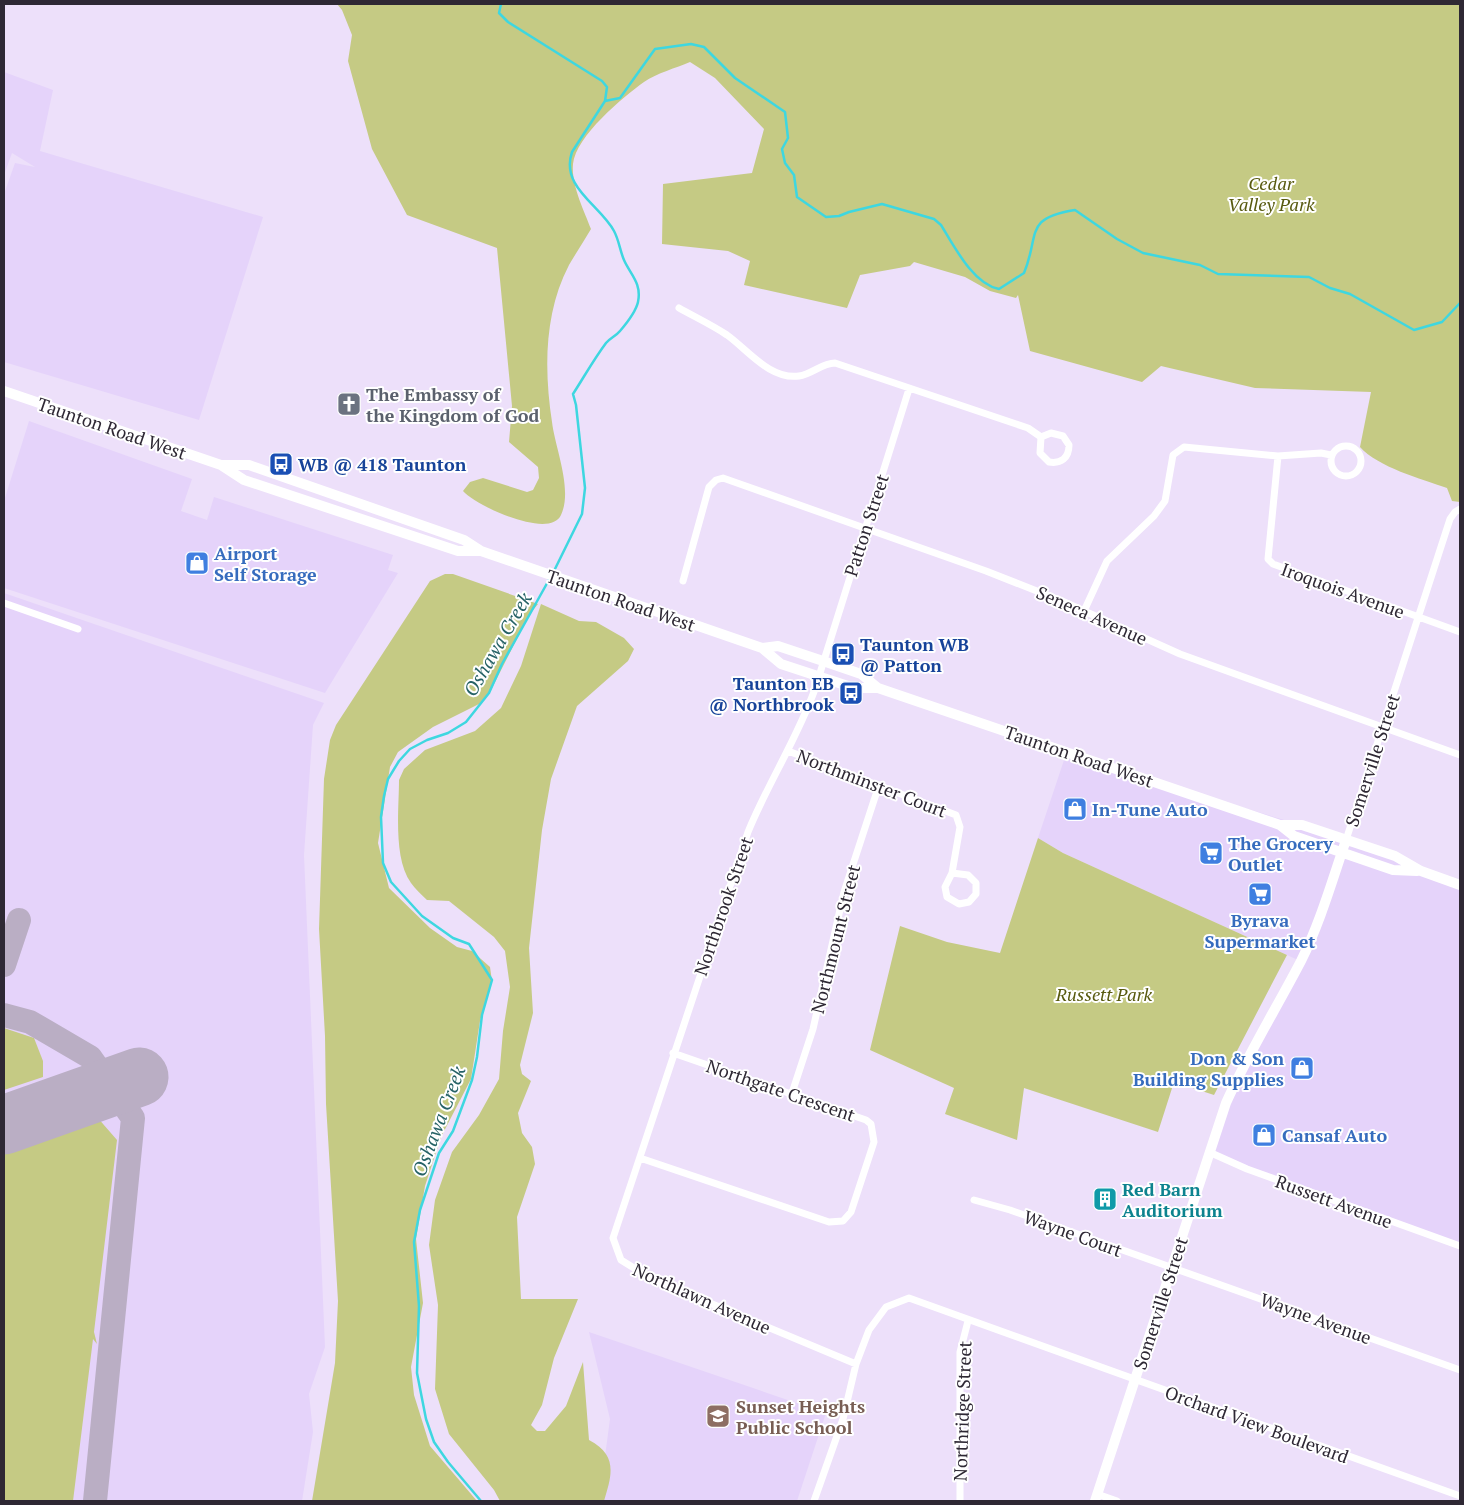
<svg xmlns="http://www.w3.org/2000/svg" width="1464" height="1505" font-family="'PT Serif',serif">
<rect width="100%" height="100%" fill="#ede0fa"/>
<path fill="#e5d3fa" d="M 4,72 L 53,90 L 40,151 L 263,217 L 199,420 L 4,362 L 4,194 L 15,163 L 35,167 L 12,153 L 4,175 Z
M 29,421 L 192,479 L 181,511 L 207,520 L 214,497 L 393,555 L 388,570 L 398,573 L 325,693 L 4,588 L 4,501 Z
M 4,593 L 324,703 L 313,725 L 304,855 L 325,1347 L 309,1394 L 313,1432 L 302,1501 L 4,1501 Z
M 1066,754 L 1327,833 L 1460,885 L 1460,1246 L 1209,1152 L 1226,1103 L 1300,961 L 1063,853 L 1038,838 Z
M 589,1332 L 826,1413 L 797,1501 L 599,1501 L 610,1419 Z"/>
<path fill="#c5ca84" d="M 337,4 L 1460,4 L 1460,502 L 1452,501 L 1447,488 C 1421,479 1378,467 1360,447 L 1371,392 L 1255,388 L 1161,366 L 1142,382 L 1030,351 L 1018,295 L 1016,298 L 990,291 L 965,277 L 914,262 L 910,266 L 860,275 L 847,308 L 744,285 L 750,261 L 728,251 L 662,244 L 663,184 L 752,173 L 764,129 L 715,78 L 690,62 C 676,68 657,73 644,82 C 623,97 576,136 573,164 C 571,185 584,210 591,229 C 584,241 576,253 569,265 C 544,313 544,370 552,422 C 555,448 573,489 561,515 C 550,540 476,506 463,491 L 470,482 L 483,478 L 527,492 L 533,490 L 539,478 L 538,467 L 509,442 L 512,406 L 497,248 L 407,215 L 372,149 L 348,61 L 352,35 L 342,10 Z
M 445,574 L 453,574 L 538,604 L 529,615 L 491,690 L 479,704 L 433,727 L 398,752 L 390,767 L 378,843 L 389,888 L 430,928 L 457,947 L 472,951 L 490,967 L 492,981 L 480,1021 L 471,1079 L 441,1137 L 425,1186 L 416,1239 L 423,1303 L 411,1367 L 414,1395 L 430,1446 L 477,1501 L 312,1501 L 335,1363 L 338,1301 L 326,1104 L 325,1036 L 319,929 L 324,779 L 330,740 L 336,725 L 430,581 Z
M 541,604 L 579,621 L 596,622 L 624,638 L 634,649 L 628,661 L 577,706 L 551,779 L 542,830 L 529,948 L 533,1013 L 520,1065 L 522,1074 L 531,1081 L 518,1113 L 522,1133 L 532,1147 L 535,1164 L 517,1217 L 521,1299 L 578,1299 L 554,1358 L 542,1405 L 531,1425 L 537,1431 L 545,1431 L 566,1406 L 583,1362 L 589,1440 C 618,1455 612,1475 604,1501 L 500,1501 L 494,1490 L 449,1434 L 435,1389 L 438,1305 L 429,1245 L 435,1200 L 452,1152 L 479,1115 L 499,1079 L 503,1031 L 510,987 L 505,951 L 494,937 L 449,901 L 427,900 C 421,894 415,889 411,883 C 393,858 399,809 399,780 L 404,769 L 425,750 L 475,731 L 501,708 L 521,666 Z
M 1038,838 L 1063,853 L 1287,955 L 1214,1095 L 1174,1082 L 1158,1132 L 1024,1088 L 1017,1140 L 945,1114 L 954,1088 L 870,1050 L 900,926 L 947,942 L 1000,953 Z
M 4,1028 L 34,1038 L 43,1061 L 43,1077 L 4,1090 Z
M 90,1109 L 117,1140 L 94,1332 L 97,1344 L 93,1339 L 73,1501 L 4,1501 L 4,1139 Z"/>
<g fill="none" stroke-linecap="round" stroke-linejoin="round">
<path stroke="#3ed7e0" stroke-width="2.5" d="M 501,4 L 499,13 L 508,22 L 602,81 L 607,87 L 605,101 L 572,152 C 560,187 600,205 614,231 C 619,240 620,251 624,260 C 630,274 642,283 638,302 C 636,311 626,324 620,331 C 616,336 610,338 606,343 C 594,359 584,377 573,394 L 576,405 L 585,488 L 582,514 L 553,573
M 605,101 L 620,98 L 655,49 L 691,44 L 704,47 L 735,78 L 785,112 L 788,138 L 782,149 L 785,163 L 794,175 L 797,197 L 826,217 L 839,216 L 849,212 L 882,204 L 934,219 L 941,225 C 954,246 973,284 999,289 L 1024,273 C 1040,235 1023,218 1075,210 L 1117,239 L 1143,253 L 1200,265 L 1218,274 L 1309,277 L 1330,288 L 1350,294 L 1414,330 L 1442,322 L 1460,303
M 481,1501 L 448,1462 L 434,1442 L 426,1419 L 417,1373 L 419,1306 L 414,1242 L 420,1210 L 439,1153 L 453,1131 L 472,1080 L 477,1057 L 482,1015 L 492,980 L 469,944 L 453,938 L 422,916 L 391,882 L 383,863 L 381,817 L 384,796 L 388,779 L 399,761 L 410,749 L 427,740 L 448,733 L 466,722 L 489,693 L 502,664 L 550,578"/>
<path stroke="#baaec4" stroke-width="24" d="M 4,965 L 19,920
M 4,1015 L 30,1022 L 90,1057 L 133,1118 L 95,1501"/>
<path stroke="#baaec4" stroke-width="59" d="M 4,1125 L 139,1077"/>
<path stroke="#fff" stroke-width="7" d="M 679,308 C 695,317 712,325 727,335 C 748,350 770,380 799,376 C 812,374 822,363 835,363 L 1028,428 L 1041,437 L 1040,453 L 1049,462 C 1061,464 1069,458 1069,445 L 1063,436 L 1051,433 L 1041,437
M1331 461a15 15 0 1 1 30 0a15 15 0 1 1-30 0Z
M 1278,456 L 1268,559 L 1273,564 L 1460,632
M 683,581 L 709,487 L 716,480 L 723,478 L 986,571 L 1062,601 L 1180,654 L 1460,755
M 4,603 L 78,629
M 1084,611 L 1107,561 L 1154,516 L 1165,501 L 1173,455 L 1184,447 L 1278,456 L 1321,453 L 1331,455
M 788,751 L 956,815 L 960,827 L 952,873 L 968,875 L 976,883 L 976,894 L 969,902 L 959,904 L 947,897 L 945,887 L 952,873
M 1346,840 L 1450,519 L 1455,512 L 1460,509
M 792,1093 L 813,1029 L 844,892 L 879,785
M 1209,1152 L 1247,1169 L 1460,1246
M 640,1158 L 829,1222 L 843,1221 L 851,1212 L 874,1142 L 871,1124 L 866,1120 L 673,1053
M 974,1200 L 1010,1210 L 1460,1370
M 856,1364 L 650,1278 L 621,1260 L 613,1238 L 748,832 C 768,783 797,739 815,689 L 909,389
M 1097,1494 L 1117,1501
M 814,1501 L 843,1419 L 856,1364 L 869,1330 L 886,1307 L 909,1298 L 1460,1496
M 960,1501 L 960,1352 L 968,1321"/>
<path stroke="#fff" stroke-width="10" d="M 4,391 L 221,465 L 244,480 L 458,551 L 480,551
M 221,465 L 249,465 L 464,540 L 481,551 L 762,648 L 781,664 L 854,688 L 878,688
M 762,648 L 778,646 L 823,661 L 861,674 L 878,688 L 1280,825 L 1302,825 L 1395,856 L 1421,871 L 1460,885
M 1280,825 L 1294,836 L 1393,870 L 1417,871
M 1095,1501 L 1226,1103 C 1248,1054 1276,1009 1301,961 C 1320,923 1332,881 1346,840"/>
</g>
<defs>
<g id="church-square" transform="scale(1.25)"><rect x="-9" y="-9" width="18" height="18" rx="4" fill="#6b7280" stroke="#fff"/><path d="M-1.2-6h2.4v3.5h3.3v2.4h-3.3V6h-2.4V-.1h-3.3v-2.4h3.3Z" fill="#fff"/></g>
<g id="bus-square" transform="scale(1.25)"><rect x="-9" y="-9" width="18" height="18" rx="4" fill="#1a4fb4" stroke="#fff"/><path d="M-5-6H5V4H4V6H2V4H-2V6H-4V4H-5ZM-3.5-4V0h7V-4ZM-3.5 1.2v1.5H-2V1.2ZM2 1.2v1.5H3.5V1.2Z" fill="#fff"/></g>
<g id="shop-square" transform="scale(1.25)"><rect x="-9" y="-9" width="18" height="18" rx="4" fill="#3f7fe0" stroke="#fff"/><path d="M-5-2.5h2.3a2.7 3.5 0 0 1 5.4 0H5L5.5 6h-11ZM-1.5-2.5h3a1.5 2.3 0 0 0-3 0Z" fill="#fff"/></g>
<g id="supermarket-square" transform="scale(1.25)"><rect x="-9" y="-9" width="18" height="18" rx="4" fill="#3f7fe0" stroke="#fff"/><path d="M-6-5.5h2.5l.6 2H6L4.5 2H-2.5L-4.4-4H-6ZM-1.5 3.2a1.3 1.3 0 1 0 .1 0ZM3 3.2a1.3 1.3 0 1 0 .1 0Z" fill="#fff"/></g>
<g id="building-square" transform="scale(1.25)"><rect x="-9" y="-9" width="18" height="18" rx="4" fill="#0f9aa8" stroke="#fff"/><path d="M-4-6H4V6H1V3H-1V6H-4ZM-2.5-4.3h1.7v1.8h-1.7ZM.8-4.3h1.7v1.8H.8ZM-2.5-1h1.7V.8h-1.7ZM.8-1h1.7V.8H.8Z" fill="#fff"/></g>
<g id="school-square" transform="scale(1.25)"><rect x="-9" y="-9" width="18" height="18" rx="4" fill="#8d6e63" stroke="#fff"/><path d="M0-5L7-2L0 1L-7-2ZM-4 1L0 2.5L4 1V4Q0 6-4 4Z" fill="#fff"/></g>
</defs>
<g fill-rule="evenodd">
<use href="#church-square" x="349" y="404"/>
<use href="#bus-square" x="281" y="464"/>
<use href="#shop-square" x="197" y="563"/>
<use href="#bus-square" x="843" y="654"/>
<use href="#bus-square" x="851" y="693"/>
<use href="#shop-square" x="1075" y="809"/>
<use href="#supermarket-square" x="1211" y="853"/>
<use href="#supermarket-square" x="1260" y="894"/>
<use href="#shop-square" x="1302" y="1068"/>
<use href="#shop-square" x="1264" y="1135"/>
<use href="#building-square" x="1105" y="1199"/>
<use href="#school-square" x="718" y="1416"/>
</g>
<g text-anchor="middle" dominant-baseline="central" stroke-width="4" stroke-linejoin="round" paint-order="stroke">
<g font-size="18" font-style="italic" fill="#585a0f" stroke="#fff">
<text x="1271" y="183">Cedar<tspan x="1271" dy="21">Valley Park</tspan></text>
<text x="1104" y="994">Russett Park</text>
</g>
<g font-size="18" font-weight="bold" fill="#5b616d" stroke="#fff" text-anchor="start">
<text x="366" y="394">The Embassy of<tspan x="366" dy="21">the Kingdom of God</tspan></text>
</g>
<g font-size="18" fill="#2e2834" stroke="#fff">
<text transform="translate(112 428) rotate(19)">Taunton Road West</text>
<text transform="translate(866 525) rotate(-72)">Patton Street</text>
<text transform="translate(1343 590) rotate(20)">Iroquois Avenue</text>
<text transform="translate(621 600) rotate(19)">Taunton Road West</text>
<text transform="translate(1092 615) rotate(24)">Seneca Avenue</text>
<text transform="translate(1079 756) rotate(19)">Taunton Road West</text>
<text transform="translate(1372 760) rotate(-72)">Somerville Street</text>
<text transform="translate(872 783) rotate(21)">Northminster Court</text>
<text transform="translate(723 906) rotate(-71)">Northbrook Street</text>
<text transform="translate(835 939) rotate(-76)">Northmount Street</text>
<text transform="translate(781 1090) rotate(19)">Northgate Crescent</text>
<text transform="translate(1334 1201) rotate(20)">Russett Avenue</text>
<text transform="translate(1073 1233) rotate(20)">Wayne Court</text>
<text transform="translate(702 1298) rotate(24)">Northlawn Avenue</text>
<text transform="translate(1160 1303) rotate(-72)">Somerville Street</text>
<text transform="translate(1316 1318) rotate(20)">Wayne Avenue</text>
<text transform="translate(962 1411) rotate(-88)">Northridge Street</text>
<text transform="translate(1257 1424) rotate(20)">Orchard View Boulevard</text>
</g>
<g font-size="18" font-weight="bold" fill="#164399" stroke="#fff" text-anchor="start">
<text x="298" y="464">WB @ 418 Taunton</text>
<text x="860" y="644">Taunton WB<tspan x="860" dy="21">@ Patton</tspan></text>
<text x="834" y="683" text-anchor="end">Taunton EB<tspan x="834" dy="21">@ Northbrook</tspan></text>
</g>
<g font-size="18" font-weight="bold" fill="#366cbe" stroke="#fff" text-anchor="start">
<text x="214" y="553">Airport<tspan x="214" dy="21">Self Storage</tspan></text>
<text x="1092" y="809">In-Tune Auto</text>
<text x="1228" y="843">The Grocery<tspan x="1228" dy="21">Outlet</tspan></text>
<text x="1260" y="920" text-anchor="middle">Byrava<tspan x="1260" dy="21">Supermarket</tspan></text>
<text x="1284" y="1058" text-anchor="end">Don &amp; Son<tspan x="1284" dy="21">Building Supplies</tspan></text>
<text x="1282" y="1135">Cansaf Auto</text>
</g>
<g font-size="18" font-weight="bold" fill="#0d838f" stroke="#fff" text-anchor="start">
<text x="1122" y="1189">Red Barn<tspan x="1122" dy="21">Auditorium</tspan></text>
</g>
<g font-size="18" font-weight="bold" fill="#785e54" stroke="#fff" text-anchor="start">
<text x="736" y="1406">Sunset Heights<tspan x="736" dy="21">Public School</tspan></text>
</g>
<g font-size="19" font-style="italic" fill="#266266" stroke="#fff">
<text transform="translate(497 644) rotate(-60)">Oshawa Creek</text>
<text transform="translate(438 1121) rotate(-69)">Oshawa Creek</text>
</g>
</g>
<rect width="1464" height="1505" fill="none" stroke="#2e2834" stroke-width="10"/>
</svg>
